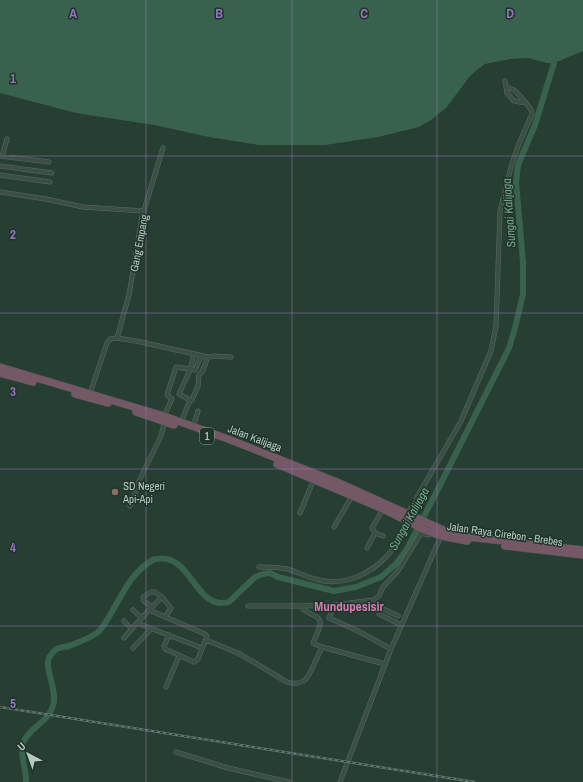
<svg xmlns="http://www.w3.org/2000/svg" width="583" height="782" font-family="'Archivo Narrow',sans-serif">
<rect width="100%" height="100%" fill="#273e33"/>
<path fill="#38614e" d="M 0,0 L 583,0 L 583,51 L 554,63 L 547,63 L 528,58 L 510,59 L 485,64 L 477,70 L 470,76 L 446,108 L 431,120 L 419,127 L 378,137 L 325,145 L 259,145 L 209,137 L 154,125 L 76,113 L 0,93 Z"/>
<g fill="none" stroke-linecap="round" stroke-linejoin="round">
<path stroke="#38614e" stroke-width="6" d="M 26,782 C 27,770 19,754 23,743 C 29,727 48,723 53,706 C 58,691 44,668 49,658 C 51,655 53,651 57,649 C 60,647 65,647 69,646 C 77,643 96,636 101,629 C 117,608 125,579 148,563 C 151,561 153,559 156,559 C 189,553 193,600 220,603 C 223,603 226,603 229,602 L 255,577 L 263,574 L 270,573 L 278,577 L 334,591 L 356,587 L 381,577 L 396,564 L 407,549 L 436,493 L 509,348 L 515,328 L 523,294 L 523,262 L 516,182 L 518,165 L 535,125 L 554,63"/>
<g stroke="#596c63" stroke-width="5">
<path id="street" d="M 506,87 L 507,93 L 514,101 L 526,103
M 0,156 L 49,162
M 2,156 L 7,139
M 0,166 L 52,173
M 0,175 L 50,182
M 0,192 L 46,199 L 83,207 L 144,211
M 117,338 L 129,295 L 142,217 L 163,148
M 90,393 L 107,343 L 110,339 L 117,338 L 136,341 L 208,357 L 214,356 L 231,357
M 190,400 L 179,394 L 190,370 L 194,354
M 164,416 L 172,399 L 167,395 L 176,367 L 195,370 L 201,356
M 181,422 L 190,400 L 192,400 L 198,386 L 199,375 L 202,372 L 208,357
M 193,427 L 198,411
M 130,506 L 137,489 L 137,485 L 160,438 L 165,422
M 383,509 L 372,528 L 375,533 L 383,536
M 300,513 L 314,479
M 408,513 L 461,421 L 491,351 L 496,326 L 500,211 L 511,167 L 518,146 L 532,114 C 532,109 529,107 526,103 C 520,96 516,89 506,87 L 505,81
M 334,527 L 352,496
M 367,548 L 375,533
M 259,567 C 268,567 278,567 287,569 C 298,572 308,578 319,580 C 343,586 369,575 386,557 C 396,546 404,535 405,520
M 373,600 L 375,605 L 398,616
M 335,605 L 329,618 L 358,631 L 391,649
M 248,606 L 301,606
M 152,607 L 144,601 L 143,597 L 151,592 L 155,592 L 162,597
M 133,610 L 142,618
M 149,610 L 137,623 L 202,648
M 379,614 L 401,625
M 165,617 L 171,608 L 162,597 L 149,610 L 205,634 L 207,636 L 198,659 L 194,662 L 165,649 L 164,646 L 169,635
M 124,621 L 132,629
M 124,638 L 137,623
M 206,640 L 238,653 L 287,682 C 292,684 301,684 306,679 C 311,674 318,655 322,647
M 133,648 L 151,629
M 385,664 L 322,647 L 313,643 C 315,638 319,631 320,625 C 323,614 304,615 301,606 L 335,605 L 373,600 L 379,596 L 383,587 L 398,571 L 421,533 L 429,535 L 431,532
M 166,687 L 179,656
M 176,752 L 228,768 L 289,782
M 340,782 L 391,649 L 441,536"/>
</g>
<g stroke="#465950" stroke-width="8">
<path id="highway" d="M 0,367 L 164,416 L 228,439 L 337,482 L 450,533 L 468,537 L 583,550
M 0,373 L 33,382
M 75,394 L 108,403
M 136,412 L 174,425
M 277,464 L 383,509 L 425,530 L 441,536 L 467,541
M 505,546 L 583,555"/>
</g>
<use href="#street" stroke="#3b4f45" stroke-width="4"/>
<use href="#highway" stroke="#745865" stroke-width="7"/>
<g stroke="#5f776c" stroke-width="2.5">
<path id="rail" d="M 0,707 L 474,782"/>
</g>
<use href="#rail" stroke="#20342a" stroke-width="1" stroke-dasharray="3" stroke-linecap="butt"/>
</g>
<path fill="none" stroke="#9673c0" stroke-width="1" stroke-opacity="0.55" d="M 146,0 L 146,782M 292,0 L 292,782M 437,0 L 437,782M 0,156 L 583,156M 0,313 L 583,313M 0,469 L 583,469M 0,626 L 583,626"/>
<circle fill="#8d6e63" stroke="#20342a" stroke-width="1.5" cx="115" cy="492" r="4"/>
<g text-anchor="middle" dominant-baseline="central" stroke-width="3" stroke-linejoin="round" paint-order="stroke">
<rect fill="#20342a" stroke="#8a9c94" stroke-width="1" x="200" y="428" width="14" height="16" rx="3"/>
<g font-size="10" font-weight="bold" fill="#b7c9c1">
<text x="207" y="436">1</text>
</g>
<g font-size="11" fill="#b7c9c1" stroke="#20342a">
<text transform="translate(139 243) rotate(-79)">Gang Empang</text>
<text transform="translate(255 438) rotate(21)">Jalan Kalijaga</text>
<text transform="translate(505 534) rotate(8)">Jalan Raya Cirebon - Brebes</text>
</g>
<g font-size="11" fill="#b7c9c1" stroke="#20342a" text-anchor="start">
<text x="123" y="486">SD Negeri<tspan x="123" dy="13">Api-Api</tspan></text>
</g>
<g font-size="12" font-style="italic" fill="#73a68d" stroke="#20342a">
<text transform="translate(509 213) rotate(-94)">Sungai Kalijaga</text>
<text transform="translate(409 519) rotate(-61)">Sungai Kalijaga</text>
</g>
<g font-size="13" font-weight="bold" fill="#d47cb2" stroke="#20342a">
<text x="349" y="606">Mundupesisir</text>
</g>
</g>
<g font-size="13" text-anchor="middle" font-weight="bold" fill="#9673c0" stroke="#20342a" stroke-width="3" stroke-linejoin="round" paint-order="stroke">
<text x="73" y="18">A</text>
<text x="219" y="18">B</text>
<text x="364" y="18">C</text>
<text x="510" y="18">D</text>
<text x="13" y="83">1</text>
<text x="13" y="239">2</text>
<text x="13" y="396">3</text>
<text x="13" y="552">4</text>
<text x="13" y="708">5</text>
</g>
<g transform="translate(28 754) rotate(319)" stroke="#20342a" stroke-width="3" paint-order="stroke">
<path d="M0-3L7 15L0 10L-7 15Z" fill="#b7c9c1"/>
<text y="-6" font-size="11" font-weight="bold" text-anchor="middle" fill="#b7c9c1">U</text>
</g>
</svg>
